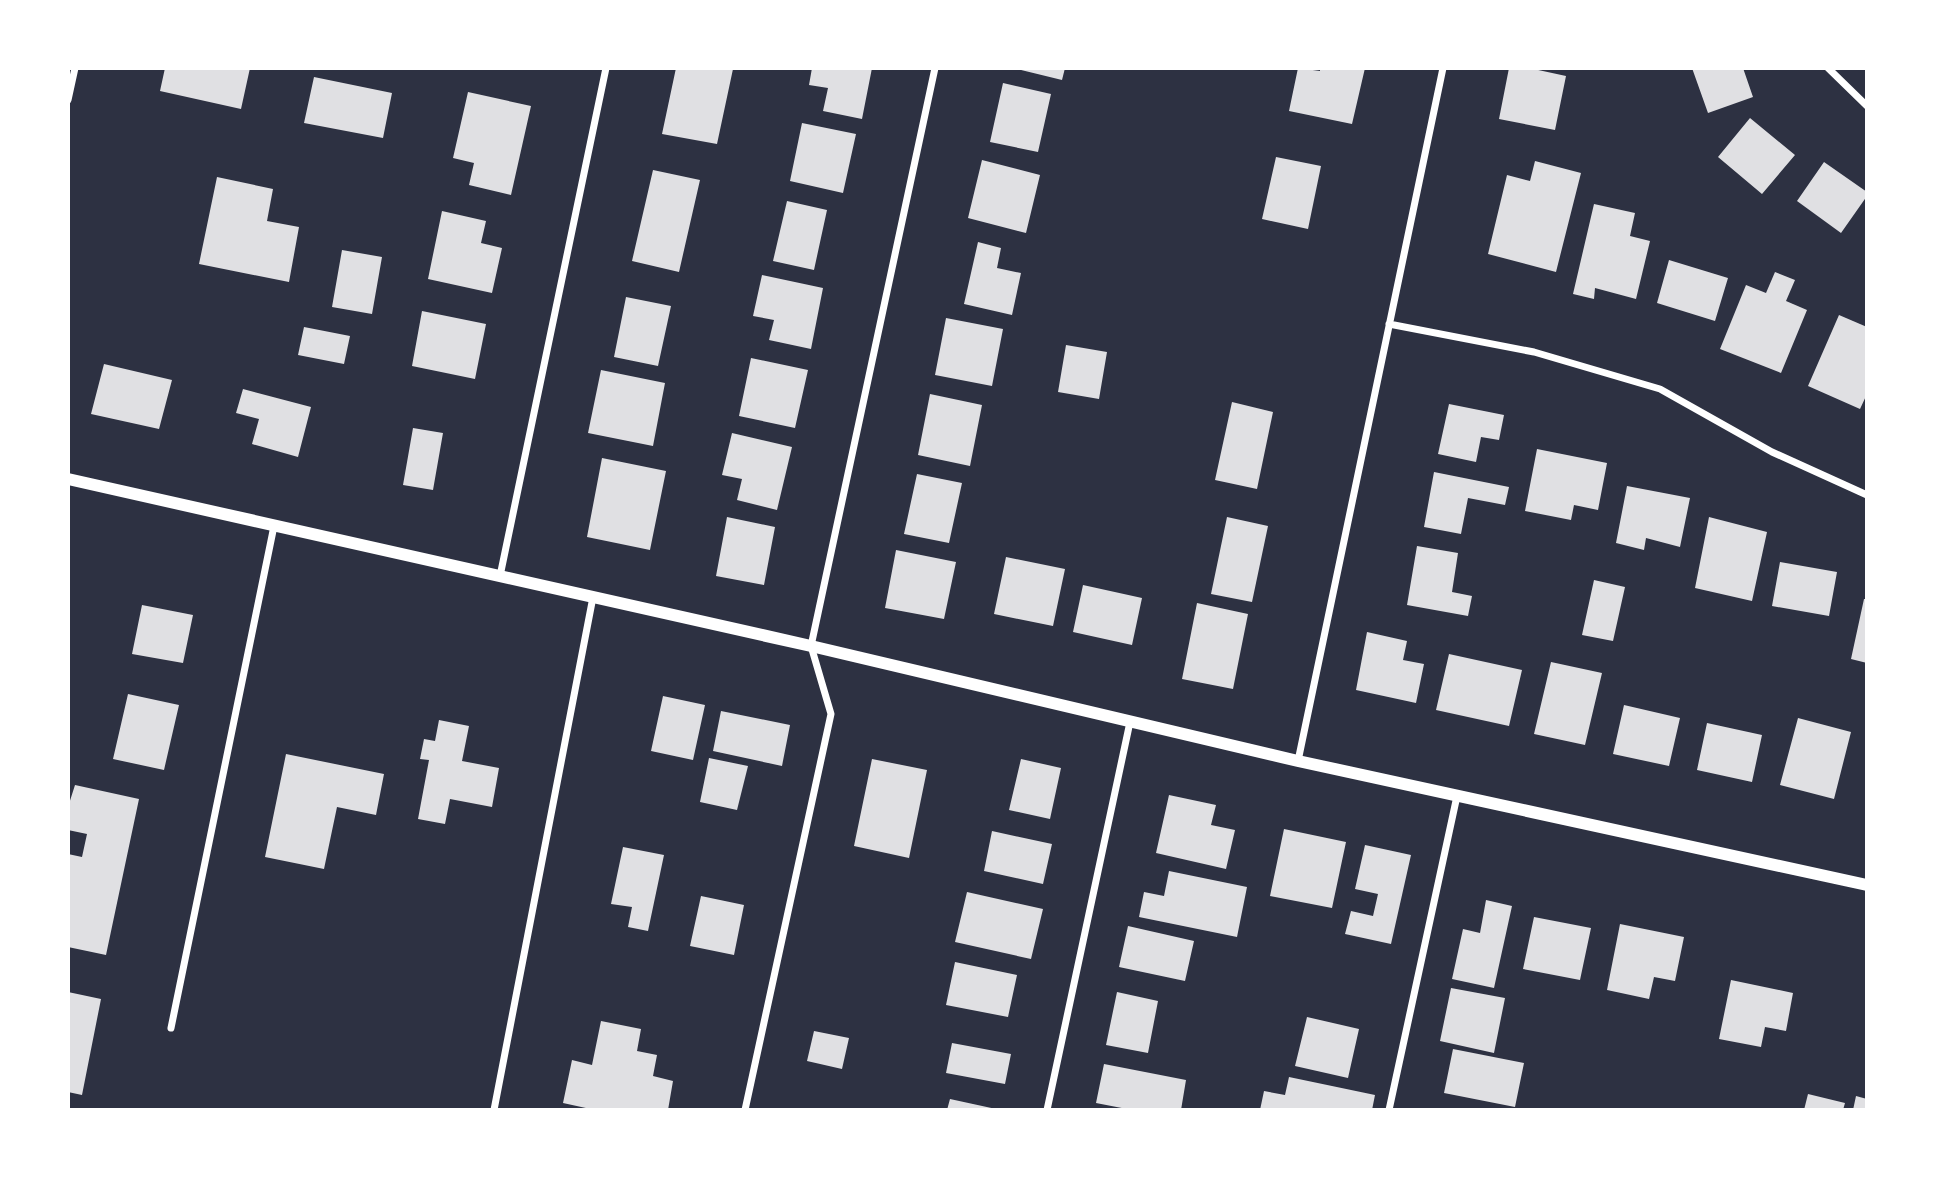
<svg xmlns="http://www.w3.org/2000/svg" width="1935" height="1178" font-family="Barlow,sans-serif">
<rect width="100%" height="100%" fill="#2d3142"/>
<path fill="#e0e0e3" d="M 165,68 L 250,68 L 241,109 L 160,91 Z
M 676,68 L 733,69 L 717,144 L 662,134 Z
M 812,68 L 872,68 L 862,119 L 823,111 L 828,88 L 809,85 Z
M 1013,68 L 1065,68 L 1062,80 Z
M 1298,68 L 1320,71 L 1320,68 L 1365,68 L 1352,124 L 1289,111 Z
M 1509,68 L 1529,68 L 1566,76 L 1555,130 L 1499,119 Z
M 1692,68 L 1743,68 L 1753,97 L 1708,113 Z
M 314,77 L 392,93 L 383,138 L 304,123 Z
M 1003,83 L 1051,94 L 1038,152 L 990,142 Z
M 468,92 L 531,106 L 511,195 L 469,185 L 474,163 L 453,158 Z
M 1750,118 L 1795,155 L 1762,194 L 1718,157 Z
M 802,123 L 856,134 L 843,193 L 790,181 Z
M 1276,157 L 1321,166 L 1308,229 L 1262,219 Z
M 982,160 L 1040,175 L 1026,233 L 968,218 Z
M 1535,161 L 1581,173 L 1556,272 L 1488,254 L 1507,175 L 1530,181 Z
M 1824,162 L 1867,192 L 1867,196 L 1841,233 L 1797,201 Z
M 653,170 L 700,180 L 679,272 L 632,261 Z
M 217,177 L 273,189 L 267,221 L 299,227 L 289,282 L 199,264 Z
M 787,201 L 827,210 L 814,270 L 773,261 Z
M 1594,204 L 1635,213 L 1630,236 L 1650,241 L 1636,299 L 1595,288 L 1594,299 L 1573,294 Z
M 442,211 L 486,221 L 481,243 L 502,248 L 492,293 L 428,279 Z
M 978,242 L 1001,248 L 997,268 L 1021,273 L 1012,315 L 964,304 Z
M 342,250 L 382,257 L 372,314 L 332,307 Z
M 1669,260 L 1728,278 L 1715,321 L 1657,303 Z
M 1775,272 L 1795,280 L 1786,301 L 1807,310 L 1781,373 L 1720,349 L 1746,285 L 1766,293 Z
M 762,275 L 823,288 L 811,349 L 769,340 L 774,320 L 753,316 Z
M 626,297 L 671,306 L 658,366 L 614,357 Z
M 422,311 L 486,324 L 475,379 L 412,366 Z
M 1839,315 L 1867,327 L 1867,394 L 1860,409 L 1808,386 Z
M 946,318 L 1003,329 L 992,386 L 935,375 Z
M 304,327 L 350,336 L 344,364 L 298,355 Z
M 1066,345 L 1107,352 L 1099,399 L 1058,392 Z
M 751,358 L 808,370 L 795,428 L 739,416 Z
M 104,364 L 172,380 L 159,429 L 91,414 Z
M 601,370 L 665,383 L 653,446 L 588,433 Z
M 243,389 L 311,407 L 298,457 L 252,444 L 259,419 L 236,413 Z
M 930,394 L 982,405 L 970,466 L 918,455 Z
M 1232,402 L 1273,412 L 1257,489 L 1215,480 Z
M 1449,404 L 1504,415 L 1499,440 L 1481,437 L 1476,462 L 1438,454 Z
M 413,428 L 443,433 L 433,490 L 403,485 Z
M 732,433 L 792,447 L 777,510 L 737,500 L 742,479 L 722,475 Z
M 1537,449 L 1607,463 L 1598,510 L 1574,505 L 1571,520 L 1525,511 Z
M 602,458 L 666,471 L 650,550 L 587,537 Z
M 1434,472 L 1509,487 L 1505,505 L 1468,498 L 1461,534 L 1424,527 Z
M 917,474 L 962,483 L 949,543 L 904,534 Z
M 1627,486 L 1690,498 L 1680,547 L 1646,538 L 1644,550 L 1616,543 Z
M 727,517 L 775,527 L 764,585 L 716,576 Z
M 1227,517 L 1268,526 L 1252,602 L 1211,594 Z
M 1709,517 L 1767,532 L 1752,601 L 1695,588 Z
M 1417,546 L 1458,553 L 1452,592 L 1472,596 L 1468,616 L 1407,605 Z
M 896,550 L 956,562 L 944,619 L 885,608 Z
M 1006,557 L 1065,569 L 1053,626 L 994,614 Z
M 1780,562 L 1837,572 L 1829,616 L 1772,606 Z
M 1594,580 L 1625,587 L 1613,641 L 1582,635 Z
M 1083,585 L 1142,598 L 1132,645 L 1073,632 Z
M 1864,599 L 1867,599 L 1867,663 L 1851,659 Z
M 1197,603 L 1248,614 L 1233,689 L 1182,679 Z
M 142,605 L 193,615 L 183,663 L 132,654 Z
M 1367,632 L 1407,641 L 1403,660 L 1424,664 L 1416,703 L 1356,690 Z
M 1449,654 L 1522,670 L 1509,726 L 1436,710 Z
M 1551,662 L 1602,673 L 1585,745 L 1534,734 Z
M 128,694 L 179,705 L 164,770 L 113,759 Z
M 663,696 L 705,705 L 693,760 L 651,751 Z
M 1624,705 L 1680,718 L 1669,766 L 1613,754 Z
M 721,711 L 790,725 L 782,766 L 713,751 Z
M 1798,718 L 1851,732 L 1834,799 L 1780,785 Z
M 439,720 L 469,726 L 462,761 L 499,768 L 492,807 L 450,799 L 445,824 L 418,819 L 429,760 L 420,759 L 424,739 L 435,741 Z
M 1707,723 L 1762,735 L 1752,782 L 1697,770 Z
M 286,754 L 384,774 L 376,815 L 337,807 L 324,869 L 265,857 Z
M 709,758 L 748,766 L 737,810 L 700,802 Z
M 872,759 L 927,770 L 909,858 L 854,846 Z
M 1021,759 L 1061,768 L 1050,819 L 1009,810 Z
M 75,785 L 139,799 L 106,955 L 68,947 L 68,854 L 82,857 L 87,834 L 68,830 L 68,807 Z
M 1169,795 L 1216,805 L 1211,825 L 1235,830 L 1226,869 L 1156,853 Z
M 1284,829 L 1346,842 L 1332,908 L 1270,896 Z
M 992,831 L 1052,844 L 1043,884 L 984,871 Z
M 1365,845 L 1411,855 L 1391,944 L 1345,934 L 1351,911 L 1373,916 L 1378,894 L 1355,889 Z
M 623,847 L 664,855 L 648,931 L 628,927 L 632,907 L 611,904 Z
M 1169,871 L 1247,887 L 1237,937 L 1139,917 L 1144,892 L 1164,896 Z
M 967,892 L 1043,909 L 1031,959 L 955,942 Z
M 701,896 L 744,905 L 734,955 L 690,946 Z
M 1486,900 L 1512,906 L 1494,988 L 1452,979 L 1463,929 L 1480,933 Z
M 1534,917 L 1591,928 L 1580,980 L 1523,969 Z
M 1620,924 L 1684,937 L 1675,981 L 1654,977 L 1649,999 L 1607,990 Z
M 1128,926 L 1194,941 L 1185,981 L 1119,967 Z
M 955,962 L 1017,975 L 1008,1017 L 946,1005 Z
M 1731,980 L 1793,993 L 1786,1031 L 1765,1027 L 1761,1047 L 1719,1039 Z
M 1451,988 L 1505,998 L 1494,1053 L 1440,1041 Z
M 68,992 L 101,999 L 82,1095 L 68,1092 Z
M 1117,992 L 1158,1001 L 1148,1053 L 1106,1045 Z
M 1307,1017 L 1359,1029 L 1348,1078 L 1295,1066 Z
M 601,1021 L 641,1029 L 637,1051 L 657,1055 L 653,1076 L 673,1081 L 668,1110 L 595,1110 L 563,1103 L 572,1060 L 592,1065 Z
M 814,1031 L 849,1038 L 842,1069 L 807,1061 Z
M 952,1043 L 1011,1054 L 1005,1084 L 946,1073 Z
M 1453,1049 L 1524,1063 L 1515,1107 L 1444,1093 Z
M 1104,1064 L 1186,1080 L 1181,1110 L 1132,1110 L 1096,1103 Z
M 1289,1077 L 1375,1095 L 1372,1110 L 1260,1110 L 1264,1091 L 1285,1095 Z
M 1808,1094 L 1845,1103 L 1843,1110 L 1804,1110 Z
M 1856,1096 L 1867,1099 L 1867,1110 L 1853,1110 Z
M 950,1099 L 996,1109 L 996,1110 L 947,1110 Z"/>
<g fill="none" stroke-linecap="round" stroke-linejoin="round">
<path stroke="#fff" stroke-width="7" d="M 1828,68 L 1867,106
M 68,100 L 75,68
M 1389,324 L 1534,352 L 1660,389 L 1772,452 L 1867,495
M 500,576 L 606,68
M 1298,761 L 1443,68
M 171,1028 L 274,526
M 494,1110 L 593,597
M 745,1110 L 831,714 L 811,646 L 935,68
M 1047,1110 L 1130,722
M 1389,1110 L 1457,796"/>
<path stroke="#fff" stroke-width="12" d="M 68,479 L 811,646 L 1298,761 L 1867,885"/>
</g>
<rect width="1935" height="1178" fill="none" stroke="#ffffff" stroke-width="140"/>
</svg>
